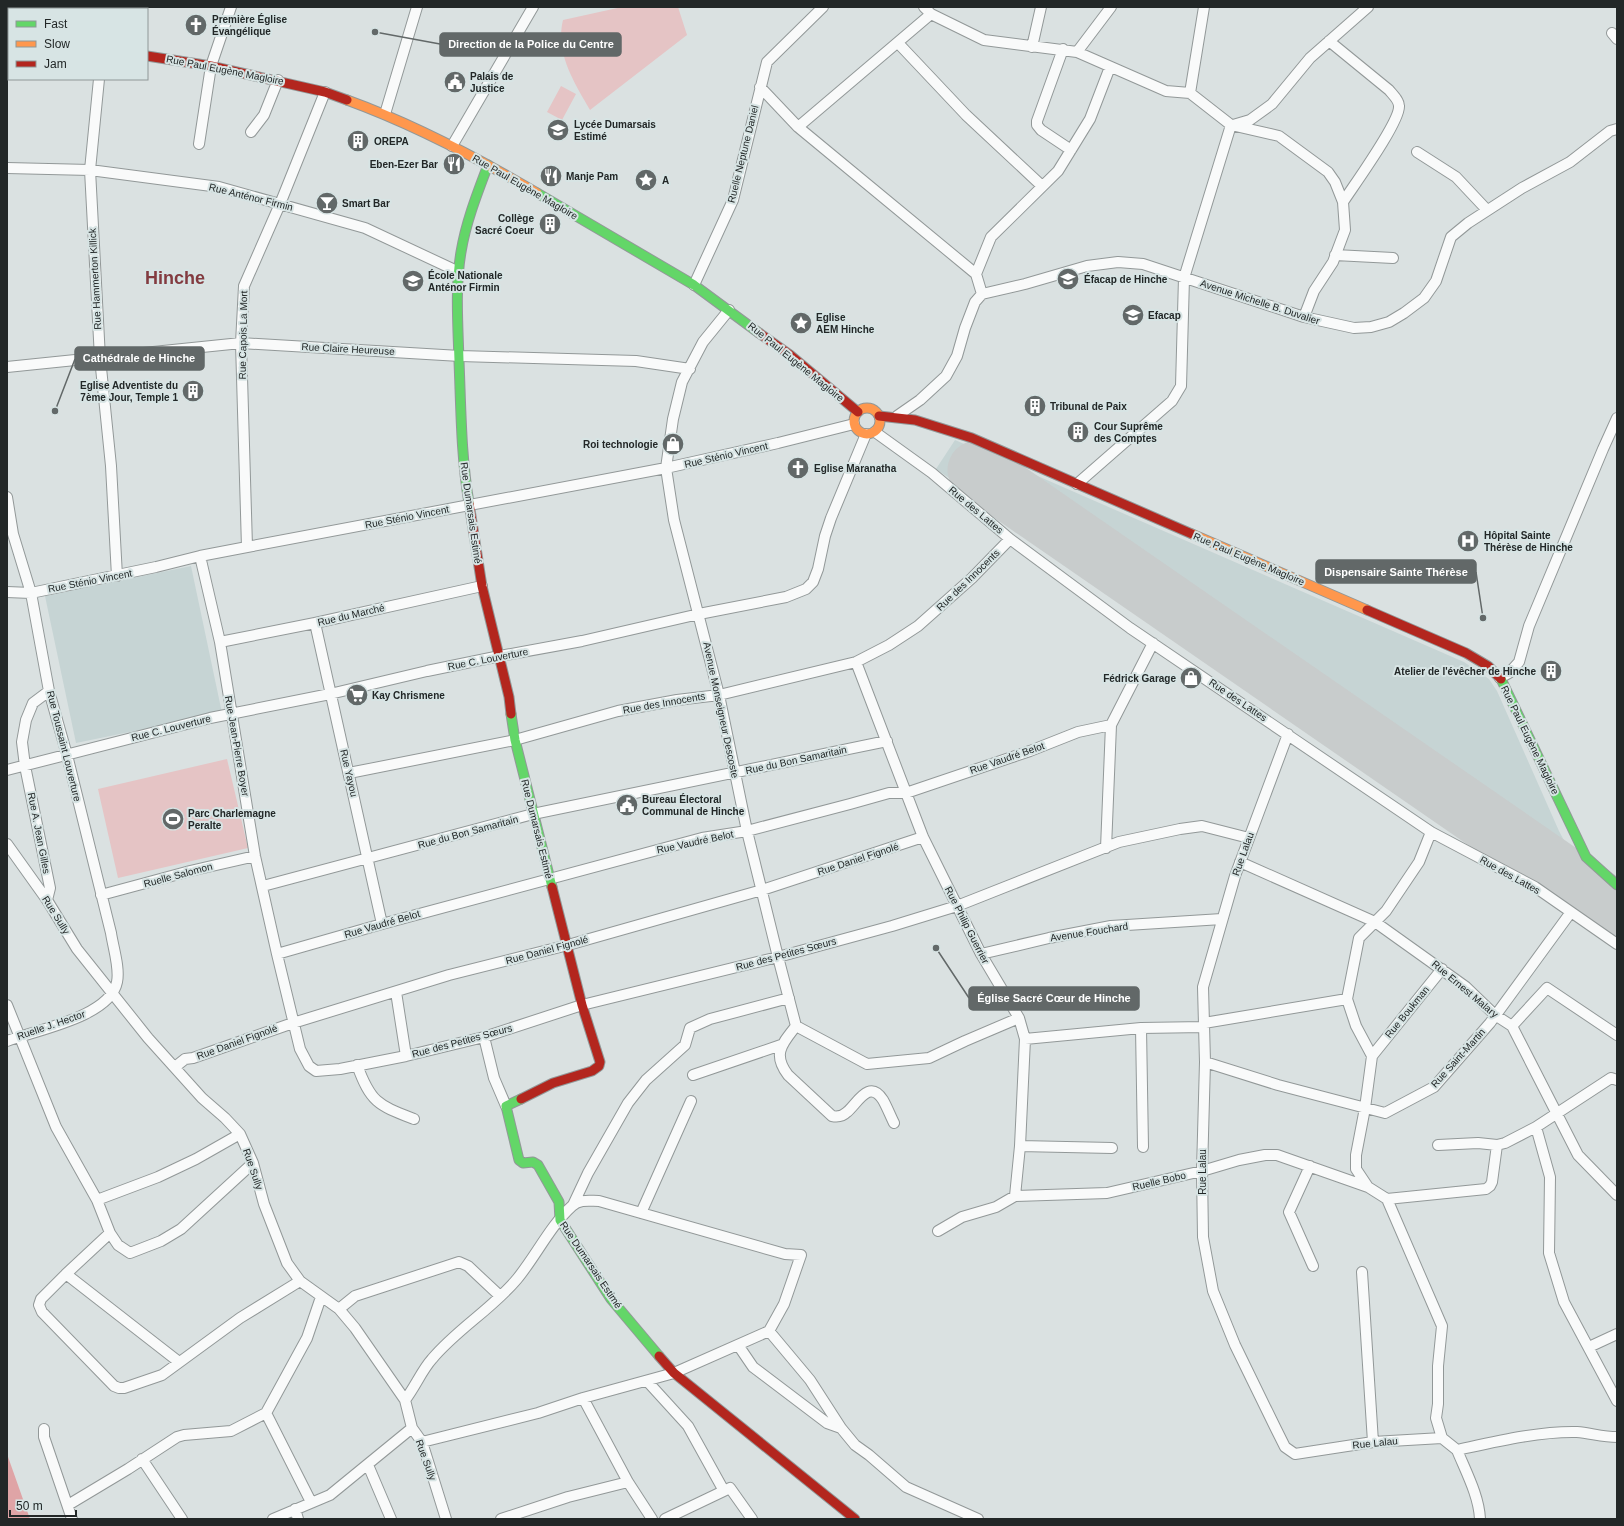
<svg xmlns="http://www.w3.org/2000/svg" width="1624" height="1526" font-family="Arial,sans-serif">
<rect width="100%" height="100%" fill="#dae1e1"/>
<path fill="#c6d4d4" d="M 955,440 L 1464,662 L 1489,679 L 1497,691 L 1559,831 L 1577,865 L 1601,886 L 1617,896 L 1617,937 L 936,469 Z
M 191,566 L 222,713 L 76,743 L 45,596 Z"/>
<path fill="#e5c4c5" d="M 622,7 L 678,7 L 687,35 L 590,110 C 574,82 555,53 563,20 Z
M 561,86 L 576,94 L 562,120 L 547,112 Z
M 227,759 L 248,848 L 118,878 L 98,789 Z"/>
<path fill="#dfa4a6" d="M 7,1454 L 30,1519 L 7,1519 Z"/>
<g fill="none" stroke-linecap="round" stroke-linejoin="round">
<path stroke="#c8cccc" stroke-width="59" d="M 977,470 L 1617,912"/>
<g stroke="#929898" stroke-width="12">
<path id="street" d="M 924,7 L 931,14 L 984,40 L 1077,52 L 1166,91 L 1190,93 L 1231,125 L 1279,136 L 1328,172 L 1335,182 L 1343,202 L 1345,230 L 1333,262 L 1314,291 L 1304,317
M 116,9 L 116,7
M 1612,33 L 1617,39
M 1329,41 L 1389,90 C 1393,95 1399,100 1399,106 C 1400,122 1354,185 1343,202
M 898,43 L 966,115 L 1042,186
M 1032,47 L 1041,7
M 1063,49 L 1037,121 L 1037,125 L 1041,130 L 1071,150
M 1077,52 L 1111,7
M 99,79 L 90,170 L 100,358 L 111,466 L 117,576
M 760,87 L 798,127 L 976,274
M 1190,93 L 1204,7
M 385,114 L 417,7
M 1233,125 L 1250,120 L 1272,104 L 1310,58 L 1368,7
M 798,127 L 931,14
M 251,132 L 264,115 L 278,80
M 199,144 L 211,66 L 231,7
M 452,146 L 533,7
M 1417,152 L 1456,177 L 1487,210
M 7,168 L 90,170 L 219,187 L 365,228 L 459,272
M 1335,255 L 1393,258
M 694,285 L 733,200 L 767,62 L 823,7
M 982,294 L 976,274 L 991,237 L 1058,171 L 1090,119 L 1110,67
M 729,310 L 703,342 L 682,382 L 673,419 L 666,468 L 674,520 L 719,695 L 747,831 L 778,957 L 796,1026 L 867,1064 L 929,1058 L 965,1041 L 1019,1018
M 7,367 L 241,343 L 460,356 L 636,361 L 690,369
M 897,416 L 920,400 L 946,376 L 957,356 L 965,328 L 975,302 L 982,294 L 1025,284 L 1087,266 L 1118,262 L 1143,264 L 1304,317 L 1354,328 L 1371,327 L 1389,322 L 1404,313 L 1424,298 L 1436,281 L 1451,237 L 1468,223 L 1522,188 L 1570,162 L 1610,131 L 1617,129
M 875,432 L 932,473 L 1010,539 L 1130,628 L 1431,832 L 1535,887 L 1617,944
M 1077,484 L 1172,401 L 1181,386 L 1184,278 L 1231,125
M 7,497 L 13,534 L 31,593 L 49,691 L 67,755 L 111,933 C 113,947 120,968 117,982 C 110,1017 36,1030 7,1041
M 247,547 L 241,343 L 244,286 L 280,204 L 325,92
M 200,556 L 220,642 L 255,856 L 277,954 L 300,1049 L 309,1066 L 316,1071 L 340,1069 L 406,1056 L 484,1037 L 582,1005 L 778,957 L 892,926 L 957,906 L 1119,842 L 1180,829 L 1202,826 L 1249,838
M 7,592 L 31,593 L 156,567 L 200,556 L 247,547 L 666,468 L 778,443 L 854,424
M 315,623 L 382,924
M 220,642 L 315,623 L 482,586
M 856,662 L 923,837 L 981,954 L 1019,1018 L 1025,1039 L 1020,1146 L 1015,1196
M 1500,678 L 1509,673 L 1519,662 L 1529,626 L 1603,449 L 1617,418
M 1288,734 L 1235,876 L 1203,987 L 1205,1062 L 1202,1171 L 1203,1237 L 1213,1291 L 1235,1345 L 1276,1429 L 1285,1447 L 1295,1454 L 1373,1442 L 1442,1438
M 7,770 L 210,718 L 330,694 L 427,671 L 500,656 L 582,641 L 699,614 L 786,597 L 806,589 L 813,582 L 818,569 L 825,536 L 831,518 L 866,434
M 349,773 L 515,740 L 618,711 L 677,700 L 719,695 L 856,662 L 889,645 L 918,626 L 972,578 L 1010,539
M 1431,832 L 1419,862 L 1386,911 L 1359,938 L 1347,999 L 1356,1026 L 1372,1056 L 1365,1108 L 1356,1155 L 1356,1169 L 1368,1187 L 1387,1199 L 1442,1326 L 1438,1366 L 1438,1404 L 1436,1418 L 1442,1438
M 7,844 L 47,900 L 77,949 L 148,1038 L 202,1098 L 225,1118 L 240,1134 L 253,1163 L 264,1204 L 287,1263 L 300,1281 L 339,1309 L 355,1328 L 405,1400 L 412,1428 L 422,1442 L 446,1519
M 1106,848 L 1111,725 L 1153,643
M 1240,862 L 1375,922 L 1466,987 L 1495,1015 L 1512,1026 L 1578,1155 L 1617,1195
M 263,886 L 533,814 L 887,741
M 101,895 L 190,871 L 255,856
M 47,900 L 50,888 L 25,766 L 22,742 L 26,720 L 33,703 L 49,691
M 277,954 L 382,924 L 702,838 L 747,831 L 850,804 L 889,793 L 906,793 L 1030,751 L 1078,732 L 1111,725
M 981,954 L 1049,938 L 1111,926 L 1222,919
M 396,992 L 406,1056
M 7,1005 L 56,1127 L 97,1200 L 110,1233 L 118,1245 L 130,1253 L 161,1241 L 181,1229 L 253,1163
M 1204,1023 L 1347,999
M 796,1026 C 782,1044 772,1054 788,1075 L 832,1116 C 837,1117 843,1116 847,1112 C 857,1104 869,1078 883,1100 C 887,1107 890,1115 894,1123
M 1512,1026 L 1547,988 L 1617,1035
M 1141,1028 L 1143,1147
M 484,1037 L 494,1078 L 506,1106
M 1025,1039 L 1141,1028 L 1204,1027
M 1372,1056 L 1442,969
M 1205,1062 L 1278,1085 L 1385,1113 L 1434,1087 L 1490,1023 L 1571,912
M 357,1065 C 371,1103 378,1105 414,1119
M 175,1067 L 185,1059 L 193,1058 L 293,1023 L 449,975 L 568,945 L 762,890 L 923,837
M 693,1075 L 781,1045
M 1617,1080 L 1611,1078 L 1536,1127 L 1550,1177 L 1549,1253 L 1564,1302 L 1617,1401
M 1438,1145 L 1478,1143 L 1497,1145 L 1505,1143 L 1536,1127
M 1020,1146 L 1112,1148
M 1310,1166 L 1289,1212 L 1313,1266
M 1387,1199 L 1486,1189 L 1490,1186 L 1492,1182 L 1497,1145
M 97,1200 L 158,1177 L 196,1159 L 240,1134
M 573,1205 L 588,1173 L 628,1103 L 646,1080 L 685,1045 L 690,1028 L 710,1019 L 789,998
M 641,1213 L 691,1101
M 938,1231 L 962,1217 L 996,1207 L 1015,1196 L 1107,1193 L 1202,1171 L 1239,1160 L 1265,1155 L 1277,1155 L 1368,1187
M 1362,1272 L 1373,1442
M 66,1274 L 110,1233
M 339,1309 L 355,1296 L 459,1262 L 468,1266 L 500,1296
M 738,1345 L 753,1367 L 827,1423 L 841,1428
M 1589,1347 L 1617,1334
M 179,1362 L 66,1274 L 41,1299 L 39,1305 L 42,1312 L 114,1386 L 119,1388 L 124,1388 L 162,1375 L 240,1318 L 300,1281
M 647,1381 L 688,1426 L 724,1491
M 583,1398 L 628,1482 L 652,1519
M 405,1400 C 415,1387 422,1370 432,1359 C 457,1329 492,1309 517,1279 C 536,1256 550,1226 572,1206 C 580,1199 589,1201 599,1201 L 785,1254 L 801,1255 L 784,1304 L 769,1331 L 810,1380 L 841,1428 L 855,1445 L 869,1455 L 906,1487 L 978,1519
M 266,1413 L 311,1502
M 44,1429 L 44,1437 L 72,1519
M 1442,1438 L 1457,1450 C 1494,1442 1539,1431 1577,1432 C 1590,1433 1603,1437 1617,1437
M 422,1442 L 538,1413 L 583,1398 L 674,1373 L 769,1331
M 1457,1450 C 1466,1472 1479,1496 1480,1519
M 142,1459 L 182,1519
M 368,1465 L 391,1519
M 68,1505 L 128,1469 L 177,1437 L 184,1435 L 231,1431 L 266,1413 L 307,1338 L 321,1297
M 295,1509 L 298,1519
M 273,1519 L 330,1495 L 412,1428
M 501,1519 L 568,1497 L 628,1482
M 665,1519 L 730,1488 L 752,1519"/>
</g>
<g stroke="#929898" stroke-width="11">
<path id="fast" d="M 14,9 L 15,7
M 537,193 L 694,285 L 759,333
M 469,503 C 461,456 461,409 459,361 C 458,325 455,287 461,252 C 466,222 477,194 488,165
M 1501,679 L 1586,857 L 1617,885
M 511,714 L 515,740 L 552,887
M 521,1099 L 506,1106 L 519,1160 L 523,1163 L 533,1162 L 538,1165 L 559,1202 L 560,1220 L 611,1299 L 659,1356"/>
</g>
<g stroke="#929898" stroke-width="11">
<path id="slow" d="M 7,40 L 9,30
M 347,100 C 413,124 476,157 537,193
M854 421a13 13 0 1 1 26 0a13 13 0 1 1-26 0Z
M 1192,534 L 1367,610"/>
</g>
<g stroke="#929898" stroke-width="11">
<path id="jam" d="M 147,56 L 211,66 L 325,92 L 347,100
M 759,333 L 790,355 L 858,412
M 879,416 L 915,420 L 972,438 L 1192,534
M 469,503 L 482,586 L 509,697 L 511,714
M 1367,610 L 1466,653 L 1488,666 L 1501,679
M 521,1099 L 553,1083 L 592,1071 L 599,1066 L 600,1062 L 582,1005 L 552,887
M 659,1356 L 674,1373 L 855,1519"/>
</g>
<use href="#street" stroke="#f9fafa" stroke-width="10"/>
<use href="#fast" stroke="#63d668" stroke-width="9"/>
<use href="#slow" stroke="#ff974d" stroke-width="9"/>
<use href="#jam" stroke="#b3261e" stroke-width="9"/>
</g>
<defs>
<g id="church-disc" transform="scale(1.15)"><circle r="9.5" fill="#626868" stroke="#d7e4e4"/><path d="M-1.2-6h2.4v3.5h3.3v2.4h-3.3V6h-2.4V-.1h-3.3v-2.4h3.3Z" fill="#fff"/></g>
<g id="civic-disc" transform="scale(1.15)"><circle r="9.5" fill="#626868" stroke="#d7e4e4"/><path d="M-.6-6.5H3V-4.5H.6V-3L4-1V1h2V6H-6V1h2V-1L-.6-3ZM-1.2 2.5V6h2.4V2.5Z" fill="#fff"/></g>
<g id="school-disc" transform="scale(1.15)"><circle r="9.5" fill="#626868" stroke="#d7e4e4"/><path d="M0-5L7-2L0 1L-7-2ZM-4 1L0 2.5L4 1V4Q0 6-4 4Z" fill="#fff"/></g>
<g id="building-disc" transform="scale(1.15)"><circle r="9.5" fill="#626868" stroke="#d7e4e4"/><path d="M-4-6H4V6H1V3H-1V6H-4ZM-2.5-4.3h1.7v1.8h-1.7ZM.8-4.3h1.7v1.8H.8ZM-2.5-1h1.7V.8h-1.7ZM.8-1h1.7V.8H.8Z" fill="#fff"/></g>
<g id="restaurant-disc" transform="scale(1.15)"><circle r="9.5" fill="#626868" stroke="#d7e4e4"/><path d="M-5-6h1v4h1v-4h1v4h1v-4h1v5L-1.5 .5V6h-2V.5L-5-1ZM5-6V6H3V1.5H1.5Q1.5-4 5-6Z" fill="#fff"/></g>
<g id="sight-disc" transform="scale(1.15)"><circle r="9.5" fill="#626868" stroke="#d7e4e4"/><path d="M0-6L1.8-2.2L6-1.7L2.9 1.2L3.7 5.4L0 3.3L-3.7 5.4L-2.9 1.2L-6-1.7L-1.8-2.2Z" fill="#fff"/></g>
<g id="bar-disc" transform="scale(1.15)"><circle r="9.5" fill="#626868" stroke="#d7e4e4"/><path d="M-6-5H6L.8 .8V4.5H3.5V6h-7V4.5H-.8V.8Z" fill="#fff"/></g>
<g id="shop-disc" transform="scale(1.15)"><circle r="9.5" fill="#626868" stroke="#d7e4e4"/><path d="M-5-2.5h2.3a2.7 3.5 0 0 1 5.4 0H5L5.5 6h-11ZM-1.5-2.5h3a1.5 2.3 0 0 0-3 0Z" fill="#fff"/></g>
<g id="hospital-disc" transform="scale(1.15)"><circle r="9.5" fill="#626868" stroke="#d7e4e4"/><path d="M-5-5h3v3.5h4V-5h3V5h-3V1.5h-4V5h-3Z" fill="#fff"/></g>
<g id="supermarket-disc" transform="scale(1.15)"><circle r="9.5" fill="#626868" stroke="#d7e4e4"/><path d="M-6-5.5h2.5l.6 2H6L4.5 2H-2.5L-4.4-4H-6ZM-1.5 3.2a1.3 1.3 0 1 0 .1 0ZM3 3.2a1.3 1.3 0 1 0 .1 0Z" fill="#fff"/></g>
<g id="stadium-disc" transform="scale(1.15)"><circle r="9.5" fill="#626868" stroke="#d7e4e4"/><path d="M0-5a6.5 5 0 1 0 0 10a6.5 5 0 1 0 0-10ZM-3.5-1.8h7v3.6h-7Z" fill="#fff"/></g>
</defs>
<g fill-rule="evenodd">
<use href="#church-disc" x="196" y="25"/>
<use href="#civic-disc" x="455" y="82"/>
<use href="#school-disc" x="558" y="130"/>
<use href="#building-disc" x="358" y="141"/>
<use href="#restaurant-disc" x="454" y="164"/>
<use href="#restaurant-disc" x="551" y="176"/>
<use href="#sight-disc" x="646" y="180"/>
<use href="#bar-disc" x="327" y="203"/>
<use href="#building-disc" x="550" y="224"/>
<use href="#school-disc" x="1068" y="279"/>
<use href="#school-disc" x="413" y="281"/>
<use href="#school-disc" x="1133" y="315"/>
<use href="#sight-disc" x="801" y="323"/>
<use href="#building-disc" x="193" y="391"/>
<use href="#building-disc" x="1035" y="406"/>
<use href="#building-disc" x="1078" y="432"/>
<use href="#shop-disc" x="673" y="444"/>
<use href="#church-disc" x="798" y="468"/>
<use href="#hospital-disc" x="1468" y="541"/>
<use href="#building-disc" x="1551" y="671"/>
<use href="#shop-disc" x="1191" y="678"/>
<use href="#supermarket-disc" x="357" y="695"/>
<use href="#civic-disc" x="627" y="805"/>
<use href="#stadium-disc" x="173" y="819"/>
</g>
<g text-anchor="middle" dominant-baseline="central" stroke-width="4" stroke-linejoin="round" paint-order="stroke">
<g font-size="10" font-weight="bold" fill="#222727" stroke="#d7e4e4" text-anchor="start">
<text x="212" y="19">Première Église<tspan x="212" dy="12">Évangélique</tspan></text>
<text x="470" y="76">Palais de<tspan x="470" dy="12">Justice</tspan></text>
<text x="574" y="124">Lycée Dumarsais<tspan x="574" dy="12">Estimé</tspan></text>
<text x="374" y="141">OREPA</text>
<text x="438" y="164" text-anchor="end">Eben-Ezer Bar</text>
<text x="566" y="176">Manje Pam</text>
<text x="662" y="180">A</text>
<text x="342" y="203">Smart Bar</text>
<text x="534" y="218" text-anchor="end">Collège<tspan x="534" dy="12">Sacré Coeur</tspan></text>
<text x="428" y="275">École Nationale<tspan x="428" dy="12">Anténor Firmin</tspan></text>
<text x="1084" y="279">Éfacap de Hinche</text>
<text x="1148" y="315">Efacap</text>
<text x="816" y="317">Eglise<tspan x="816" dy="12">AEM Hinche</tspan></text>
<text x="178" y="385" text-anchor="end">Eglise Adventiste du<tspan x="178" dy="12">7ème Jour, Temple 1</tspan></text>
<text x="1050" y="406">Tribunal de Paix</text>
<text x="1094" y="426">Cour Suprême<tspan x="1094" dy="12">des Comptes</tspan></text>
<text x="658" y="444" text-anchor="end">Roi technologie</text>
<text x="814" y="468">Eglise Maranatha</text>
<text x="1484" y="535">Hôpital Sainte<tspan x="1484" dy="12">Thérèse de Hinche</tspan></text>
<text x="1536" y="671" text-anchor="end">Atelier de l'évêcher de Hinche</text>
<text x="1176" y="678" text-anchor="end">Fédrick Garage</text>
<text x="372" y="695">Kay Chrismene</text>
<text x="642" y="799">Bureau Électoral<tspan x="642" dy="12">Communal de Hinche</tspan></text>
<text x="188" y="813">Parc Charlemagne<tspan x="188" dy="12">Peralte</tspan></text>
</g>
<g font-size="10" fill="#222727" stroke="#d7e4e4">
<text transform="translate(225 70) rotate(11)">Rue Paul Eugène Magloire</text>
<text transform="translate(743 154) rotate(-76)">Ruelle Neptune Daniel</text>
<text transform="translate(525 187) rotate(30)">Rue Paul Eugène Magloire</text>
<text transform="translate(251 197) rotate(14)">Rue Anténor Firmin</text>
<text transform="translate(95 279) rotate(-93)">Rue Hammerton Killick</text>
<text transform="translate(1260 302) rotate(18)">Avenue Michelle B. Duvalier</text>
<text transform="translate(243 335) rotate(-89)">Rue Capois La Mort</text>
<text transform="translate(348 349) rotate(3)">Rue Claire Heureuse</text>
<text transform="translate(796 362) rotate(39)">Rue Paul Eugène Magloire</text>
<text transform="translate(726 455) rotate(-13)">Rue Sténio Vincent</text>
<text transform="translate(976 510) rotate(40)">Rue des Lattes</text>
<text transform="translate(471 513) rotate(82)">Rue Dumarsais Estimé</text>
<text transform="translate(407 517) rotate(-11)">Rue Sténio Vincent</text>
<text transform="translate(1249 559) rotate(23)">Rue Paul Eugène Magloire</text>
<text transform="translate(968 580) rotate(-44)">Rue des Innocents</text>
<text transform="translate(90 581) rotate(-11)">Rue Sténio Vincent</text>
<text transform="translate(351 615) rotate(-13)">Rue du Marché</text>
<text transform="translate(488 659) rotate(-11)">Rue C. Louverture</text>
<text transform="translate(1238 700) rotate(34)">Rue des Lattes</text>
<text transform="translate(664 703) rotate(-10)">Rue des Innocents</text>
<text transform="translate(721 710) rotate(78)">Avenue Monseigneur Descoste</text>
<text transform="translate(171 728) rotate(-14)">Rue C. Louverture</text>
<text transform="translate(1530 740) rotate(64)">Rue Paul Eugène Magloire</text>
<text transform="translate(64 746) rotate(76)">Rue Toussaint Louverture</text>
<text transform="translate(237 746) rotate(80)">Rue Jean-Pierre Boyer</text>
<text transform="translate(1007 758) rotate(-19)">Rue Vaudré Belot</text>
<text transform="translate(796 760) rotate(-12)">Rue du Bon Samaritain</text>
<text transform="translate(349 773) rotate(77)">Rue Yayou</text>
<text transform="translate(537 829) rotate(76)">Rue Dumarsais Estimé</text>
<text transform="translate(468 832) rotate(-15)">Rue du Bon Samaritain</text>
<text transform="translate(39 833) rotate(79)">Rue A. Jean Gilles</text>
<text transform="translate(695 842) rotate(-12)">Rue Vaudré Belot</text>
<text transform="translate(1243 854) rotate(-70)">Rue Lalau</text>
<text transform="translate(858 859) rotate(-18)">Rue Daniel Fignolé</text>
<text transform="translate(178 875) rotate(-15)">Ruelle Salomon</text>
<text transform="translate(1510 875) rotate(29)">Rue des Lattes</text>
<text transform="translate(56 915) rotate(58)">Rue Sully</text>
<text transform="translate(382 924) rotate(-16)">Rue Vaudré Belot</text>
<text transform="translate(967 925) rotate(63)">Rue Philip Guerrier</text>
<text transform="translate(1089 932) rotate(-9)">Avenue Fouchard</text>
<text transform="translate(547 950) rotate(-15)">Rue Daniel Fignolé</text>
<text transform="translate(786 954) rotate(-15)">Rue des Petites Sœurs</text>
<text transform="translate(1465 989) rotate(40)">Rue Ernest Malary</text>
<text transform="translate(1407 1012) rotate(-51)">Rue Boukman</text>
<text transform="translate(51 1025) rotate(-19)">Ruelle J. Hector</text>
<text transform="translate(462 1041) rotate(-15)">Rue des Petites Sœurs</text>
<text transform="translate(237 1042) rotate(-20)">Rue Daniel Fignolé</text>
<text transform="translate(1458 1058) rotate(-48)">Rue Saint-Martin</text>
<text transform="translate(253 1169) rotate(71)">Rue Sully</text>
<text transform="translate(1202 1172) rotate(-90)">Rue Lalau</text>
<text transform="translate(1159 1181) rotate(-13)">Ruelle Bobo</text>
<text transform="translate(591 1265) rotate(56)">Rue Dumarsais Estimé</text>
<text transform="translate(1375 1443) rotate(-6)">Rue Lalau</text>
<text transform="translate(426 1460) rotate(70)">Rue Sully</text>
</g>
<g font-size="18" font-weight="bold" fill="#833b40" stroke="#d7e4e4">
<text x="175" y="278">Hinche</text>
</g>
</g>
<path fill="none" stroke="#626868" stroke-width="1.5" d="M375 32L440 44M55 411L75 359M1483 618L1476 572M936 948L969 998"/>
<g fill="#626868" stroke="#d7e4e4" stroke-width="1.5">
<circle cx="375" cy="32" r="4"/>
<circle cx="55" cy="411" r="4"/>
<circle cx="1483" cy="618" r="4"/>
<circle cx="936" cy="948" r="4"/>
</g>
<g fill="#626868" stroke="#626868" stroke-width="1.5">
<rect x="440" y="33" width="181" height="23" rx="4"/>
<rect x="75" y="347" width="129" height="23" rx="4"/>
<rect x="1316" y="560" width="160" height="23" rx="4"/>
<rect x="969" y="987" width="170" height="23" rx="4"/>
</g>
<g font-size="11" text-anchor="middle" font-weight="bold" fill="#fff">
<text x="531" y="48">Direction de la Police du Centre</text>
<text x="139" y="362">Cathédrale de Hinche</text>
<text x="1396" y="576">Dispensaire Sainte Thérèse</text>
<text x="1054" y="1002">Église Sacré Cœur de Hinche</text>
</g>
<rect width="1624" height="1526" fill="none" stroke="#222727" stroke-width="16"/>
<rect x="8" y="8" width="140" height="72" fill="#d7e4e4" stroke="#8f9898"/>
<rect x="16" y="21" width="20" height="6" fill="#63d668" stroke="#8f9898"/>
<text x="44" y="28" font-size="12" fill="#222727">Fast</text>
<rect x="16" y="41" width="20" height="6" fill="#ff974d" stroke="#8f9898"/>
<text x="44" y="48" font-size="12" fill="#222727">Slow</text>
<rect x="16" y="61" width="20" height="6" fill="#b3261e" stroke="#8f9898"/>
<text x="44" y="68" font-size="12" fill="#222727">Jam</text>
<path d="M10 1510v6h66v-6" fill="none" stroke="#222727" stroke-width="2"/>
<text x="16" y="1510" font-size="12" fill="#222727" stroke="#d7e4e4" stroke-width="3" paint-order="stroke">50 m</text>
</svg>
